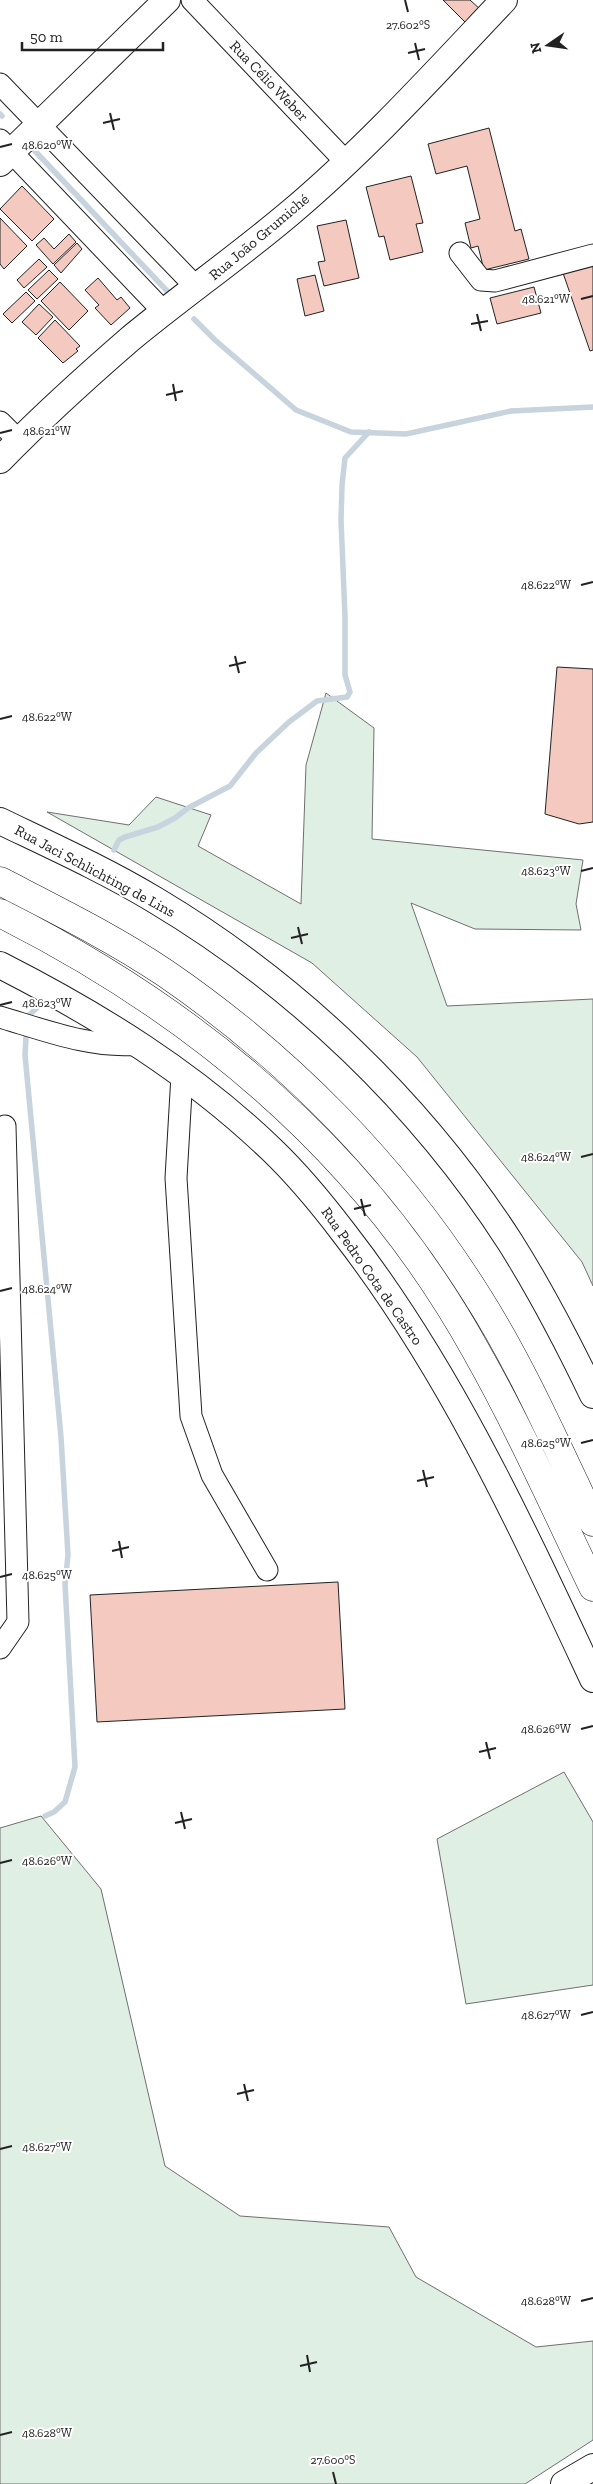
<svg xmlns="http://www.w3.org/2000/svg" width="593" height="2484" font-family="'Zilla Slab',serif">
<rect width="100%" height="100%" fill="#fff"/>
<path fill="#e0efe3" stroke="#6f6f6f" d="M 326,693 L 374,728 L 372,839 L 583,860 L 576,904 L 581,930 L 475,929 L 411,903 L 447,1006 L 593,999 L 593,1286 L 582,1262 L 417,1057 L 312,963 L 47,812 L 129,825 L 156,797 L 211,815 L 198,846 L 301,904 L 306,765 Z
M 564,1772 L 593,1822 L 593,1985 L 466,2004 L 437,1839 Z
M 41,1816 L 101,1889 L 165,2166 L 240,2216 L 389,2227 L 416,2277 L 536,2347 L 593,2341 L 593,2440 L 525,2484 L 0,2484 L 0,1828 Z"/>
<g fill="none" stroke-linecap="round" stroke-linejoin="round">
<path stroke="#c7d3dd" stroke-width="5.5" d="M 0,114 L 2,116
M 35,151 L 168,292
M 194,319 L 215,340 L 296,410 L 351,432 L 406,434 L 511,411 L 593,407
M 114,850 L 119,840 L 125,837 L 158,827 L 175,818 L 188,808 L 230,786 L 256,753 L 289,722 L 317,701 L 347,697 L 350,692 L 345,675 L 345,616 L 341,520 L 342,485 L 345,458 L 369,432
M 27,1017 L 39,1006
M 26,1037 L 25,1055 L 61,1437 L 68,1555 L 65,1584 L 75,1767 L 65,1802 L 54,1812 L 45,1816"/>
</g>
<path fill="#f3c9c0" stroke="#222" d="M 443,0 L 470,0 L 481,10 L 467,24 Z
M 489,128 L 515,231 L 521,229 L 529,259 L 484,270 L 478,246 L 471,248 L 465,223 L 480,219 L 467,166 L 436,174 L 428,144 Z
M 411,176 L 423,223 L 416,224 L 423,252 L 390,260 L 384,236 L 379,237 L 366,187 Z
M 22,186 L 54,219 L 32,241 L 0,209 Z
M 0,218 L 27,246 L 4,269 L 0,264 Z
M 346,220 L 359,278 L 324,286 L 318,262 L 325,261 L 317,226 Z
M 69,234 L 76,242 L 53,264 L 36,245 L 44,238 L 54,249 Z
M 77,243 L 82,249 L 61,273 L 54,265 Z
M 39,259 L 47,267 L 24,288 L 17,280 Z
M 593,263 L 593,350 L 590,351 L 563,273 Z
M 49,270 L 58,279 L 37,299 L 28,290 Z
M 315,275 L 324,311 L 305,316 L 297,279 Z
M 98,278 L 117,300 L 121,297 L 130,308 L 111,325 L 95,308 L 99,305 L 85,290 Z
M 60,282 L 88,311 L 69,330 L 41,301 Z
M 534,287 L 541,313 L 497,324 L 490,298 Z
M 26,292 L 35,301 L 12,323 L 3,314 Z
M 39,304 L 53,317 L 36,335 L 22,322 Z
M 55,320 L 80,346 L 76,349 L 78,351 L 63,363 L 38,338 Z
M 557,667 L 593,669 L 593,822 L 579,824 L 545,814 Z
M 338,1582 L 345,1709 L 97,1722 L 90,1595 Z"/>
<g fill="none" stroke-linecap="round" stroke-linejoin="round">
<g stroke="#222" stroke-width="23">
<path id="minor" d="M 192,0 L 346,162
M 0,84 L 197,288
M 0,140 L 165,313
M 460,253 L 481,280 L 495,281 L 593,255
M 0,422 L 19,441
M 0,1017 C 44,1030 93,1049 139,1044
M 182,1075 L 176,1178 L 191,1416 L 212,1475 L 267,1570
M 0,1648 L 18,1622 L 5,1126"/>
</g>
<g stroke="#222" stroke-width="28">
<path id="major" d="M 0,163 L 167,0
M 0,460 C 41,418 85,378 130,339 C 182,296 238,257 290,213 C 367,148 435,73 504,0
M 0,821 C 52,846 105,870 155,900 C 296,984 421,1104 510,1242 C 541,1291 568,1343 593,1395
M 0,965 C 98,1015 192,1073 272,1150 C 298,1175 322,1204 344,1233 C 449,1368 521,1525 593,1679
M 564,2484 L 593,2467"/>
</g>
<g stroke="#222" stroke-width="29">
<path id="highway" d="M 0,881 C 56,910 113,938 165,973 C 289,1058 396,1167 476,1294 C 522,1366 556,1445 593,1522
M 0,913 C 199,1013 367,1154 476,1351 C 519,1427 555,1508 593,1587"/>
</g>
<use href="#minor" stroke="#fff" stroke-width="21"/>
<use href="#major" stroke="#fff" stroke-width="26"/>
<use href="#highway" stroke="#fff" stroke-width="28"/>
</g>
<path fill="none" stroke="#222" stroke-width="2" d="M 405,0 L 408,12M 415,43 L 419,60M 408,53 L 425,49M 110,113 L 114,130M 103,123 L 120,119M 0,147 L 12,144M 581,299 L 593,296M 477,314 L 481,331M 471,324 L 488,321M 173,384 L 176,401M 166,395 L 183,391M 0,433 L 12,430M 581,585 L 593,582M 235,656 L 239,673M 229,666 L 246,662M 0,719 L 12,716M 581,871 L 593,868M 298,927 L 302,944M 291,938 L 308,934M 0,1005 L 12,1002M 581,1157 L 593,1154M 361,1199 L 365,1216M 354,1209 L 371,1205M 0,1291 L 12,1288M 581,1443 L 593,1440M 423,1470 L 427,1487M 417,1481 L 434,1477M 119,1541 L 122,1558M 112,1551 L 129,1547M 0,1577 L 12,1574M 581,1729 L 593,1726M 486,1742 L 490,1759M 479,1752 L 496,1748M 181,1812 L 185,1829M 175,1823 L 192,1819M 0,1863 L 12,1860M 581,2015 L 593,2012M 244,2084 L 248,2101M 237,2094 L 254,2090M 0,2149 L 12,2146M 581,2301 L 593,2298M 307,2355 L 310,2372M 300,2366 L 317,2362M 0,2435 L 12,2432M 333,2472 L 336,2484"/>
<g text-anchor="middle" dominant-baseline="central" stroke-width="4" stroke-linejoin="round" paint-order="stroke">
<g font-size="15" fill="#222" stroke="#fff">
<text transform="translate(269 81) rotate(46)">Rua Célio Weber</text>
<text transform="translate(259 237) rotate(-40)">Rua João Grumiché</text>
<text transform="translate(95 871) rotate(28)">Rua Jaci Schlichting de Lins</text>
<text transform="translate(372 1276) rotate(55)">Rua Pedro Cota de Castro</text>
</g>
</g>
<g font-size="12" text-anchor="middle" fill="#222" stroke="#fff" stroke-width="4" stroke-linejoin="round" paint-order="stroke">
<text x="408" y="29">27.602°S</text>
<text x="47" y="149">48.620°W</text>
<text x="546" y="303">48.621°W</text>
<text x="47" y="435">48.621°W</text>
<text x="546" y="589">48.622°W</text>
<text x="47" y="721">48.622°W</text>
<text x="546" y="875">48.623°W</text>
<text x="47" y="1007">48.623°W</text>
<text x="546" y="1161">48.624°W</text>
<text x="47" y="1293">48.624°W</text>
<text x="546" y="1447">48.625°W</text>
<text x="47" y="1579">48.625°W</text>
<text x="546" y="1733">48.626°W</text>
<text x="47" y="1865">48.626°W</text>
<text x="546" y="2019">48.627°W</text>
<text x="47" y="2151">48.627°W</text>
<text x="546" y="2305">48.628°W</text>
<text x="47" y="2437">48.628°W</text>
<text x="333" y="2464">27.600°S</text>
</g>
<g transform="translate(548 45) rotate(257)" stroke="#ffffff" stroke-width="4" paint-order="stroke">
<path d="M0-4L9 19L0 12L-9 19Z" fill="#222222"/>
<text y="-8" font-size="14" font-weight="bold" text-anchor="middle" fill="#222222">N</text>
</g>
<path d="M22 42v8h141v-8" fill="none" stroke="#222222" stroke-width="2.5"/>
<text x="30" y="42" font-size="15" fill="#222222" stroke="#ffffff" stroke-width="4" paint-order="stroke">50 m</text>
</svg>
